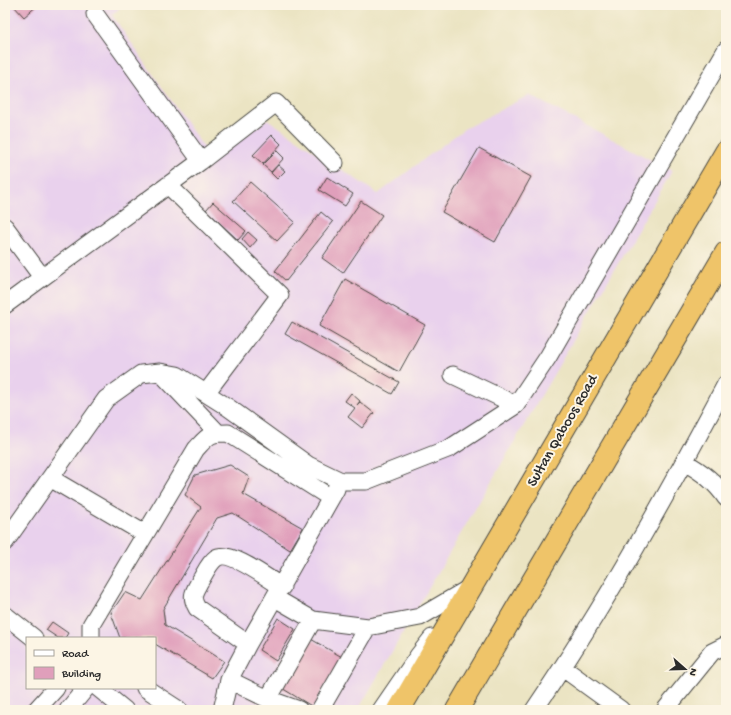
<svg xmlns="http://www.w3.org/2000/svg" width="731" height="715" font-family="'Gochi Hand',sans-serif">
<rect width="100%" height="100%" fill="#fcf5e5"/>
<filter id="ink" filterUnits="userSpaceOnUse"><feTurbulence type="fractalNoise" baseFrequency=".025" numOctaves="2"/><feDisplacementMap in="SourceGraphic" scale="8" xChannelSelector="R" yChannelSelector="G"/><feConvolveMatrix kernelMatrix="1 2 1 2 8 2 1 2 1" color-interpolation-filters="sRGB"/></filter>
<filter id="wash" filterUnits="userSpaceOnUse"><feTurbulence type="fractalNoise" baseFrequency=".012" numOctaves="4" result="noise"/><feDisplacementMap in="SourceGraphic" scale="16" xChannelSelector="R" yChannelSelector="G"/><feGaussianBlur stdDeviation="0.9" result="paint"/><feColorMatrix in="noise" values="0 0 0 0 0 0 0 0 0 0 0 0 0 0 0 0 0 1.4 0 .05"/><feComposite in="paint" operator="in"/></filter>
<g filter="url(#wash)">
<rect width="100%" height="100%" fill="#ebe4c3"/>
<path fill="#e9d1ed" fill-rule="evenodd" d="M 5,5 L 123,5 L 112,15 L 213,161 L 267,119 L 378,194 L 464,129 L 529,95 L 672,171 L 358,710 L 5,710 ZM 27,638 L 155,638 L 155,688 L 27,688 Z"/>
<g id="blocks">
<path fill="#e09fbb" d="M 13,5 L 38,5 L 24,17 Z
M 272,135 L 281,144 L 263,164 L 253,155 Z
M 479,148 L 531,177 L 495,242 L 442,212 Z
M 277,151 L 284,158 L 271,172 L 263,165 Z
M 278,165 L 285,171 L 277,179 L 271,173 Z
M 327,177 L 353,194 L 345,206 L 319,190 Z
M 250,182 L 295,222 L 277,241 L 233,201 Z
M 361,201 L 382,215 L 343,273 L 322,258 Z
M 213,202 L 246,231 L 238,240 L 206,210 Z
M 321,212 L 333,222 L 286,281 L 275,271 Z
M 248,232 L 257,240 L 250,248 L 242,239 Z
M 345,279 L 425,325 L 399,372 L 319,326 Z
M 292,322 L 399,382 L 392,394 L 285,334 Z
M 351,393 L 360,401 L 357,405 L 360,402 L 374,413 L 362,428 L 348,417 L 355,408 L 345,401 Z
M 230,465 L 249,477 L 243,494 L 303,528 L 290,550 L 233,513 L 217,518 L 163,609 L 165,625 L 224,661 L 212,678 L 155,644 L 155,638 L 120,638 L 111,613 L 125,592 L 142,600 L 201,507 L 185,495 L 195,475 Z
M 278,618 L 295,629 L 276,661 L 259,650 Z
M 52,622 L 68,633 L 65,638 L 58,638 L 46,630 Z
M 309,638 L 342,657 L 313,707 L 280,687 Z"/>
</g>
</g>
<g filter="url(#ink)">
<use href="#blocks" fill-opacity="0" stroke="#484742" stroke-width="1"/>
<g fill="none" stroke-linecap="round" stroke-linejoin="round">
<g stroke="#484742" stroke-width="19">
<path id="minor" d="M 95,14 L 201,161
M 168,185 L 280,295 L 206,393
M 5,227 L 42,277
M 5,305 L 201,161 L 276,103 L 335,163
M 160,372 L 218,433
M 453,375 L 516,405
M 684,462 C 701,471 715,481 726,498
M 50,478 L 145,534
M 5,542 L 106,399 L 141,374 L 160,372 L 177,375 L 229,408 L 308,465 L 341,481 L 366,481 L 450,448 L 516,405 L 548,357 L 726,50
M 275,598 L 313,620 L 368,627 L 420,617 L 471,587
M 5,615 L 34,638
M 91,638 L 91,625 L 196,449 C 209,435 209,433 228,433 L 331,498
M 248,644 L 197,608 C 190,596 194,592 200,581 C 205,573 209,563 216,558 C 229,549 270,580 282,587
M 563,668 L 621,710
M 229,680 L 268,699 L 299,710
M 98,688 L 125,710
M 145,688 L 179,710
M 268,699 L 313,620
M 36,710 L 56,688
M 68,710 L 86,688
M 222,710 L 229,680 L 248,644 L 336,489
M 320,710 L 368,627
M 381,710 L 418,656 L 432,638
M 534,710 C 605,606 667,495 726,384
M 665,710 L 712,652 L 726,645"/>
</g>
<g stroke="#484742" stroke-width="24">
<path id="highway" d="M 399,710 L 726,152
M 457,710 L 726,253"/>
</g>
<use href="#minor" stroke="#fff" stroke-width="17"/>
<use href="#highway" stroke="#efc469" stroke-width="22"/>
</g>
</g>
<g text-anchor="middle" dominant-baseline="central" stroke-width="4" stroke-linejoin="round" paint-order="stroke">
<g font-size="15" fill="#2b2b2b" stroke="#fcf5e5">
<text transform="translate(563 431) rotate(-60)">Sultan Qaboos Road</text>
</g>
</g>
<rect width="731" height="715" fill="none" stroke="#fcf5e5" stroke-width="20"/>
<rect x="26" y="637" width="130" height="52" fill="#fcf5e5" stroke="#a8a49b"/>
<rect x="34" y="650" width="20" height="6" fill="#ffffff" stroke="#a8a49b"/>
<text x="62" y="657" font-size="12" fill="#2b2b2b">Road</text>
<rect x="34" y="667" width="20" height="12" fill="#e09fbb" stroke="#a8a49b"/>
<text x="62" y="677" font-size="12" fill="#2b2b2b">Building</text>
<g transform="translate(685 669) rotate(110)" stroke="#fcf5e5" stroke-width="3" paint-order="stroke">
<path d="M0-3L7 15L0 10L-7 15Z" fill="#2b2b2b"/>
<text y="-6" font-size="11" font-weight="bold" text-anchor="middle" fill="#2b2b2b">N</text>
</g>
</svg>
